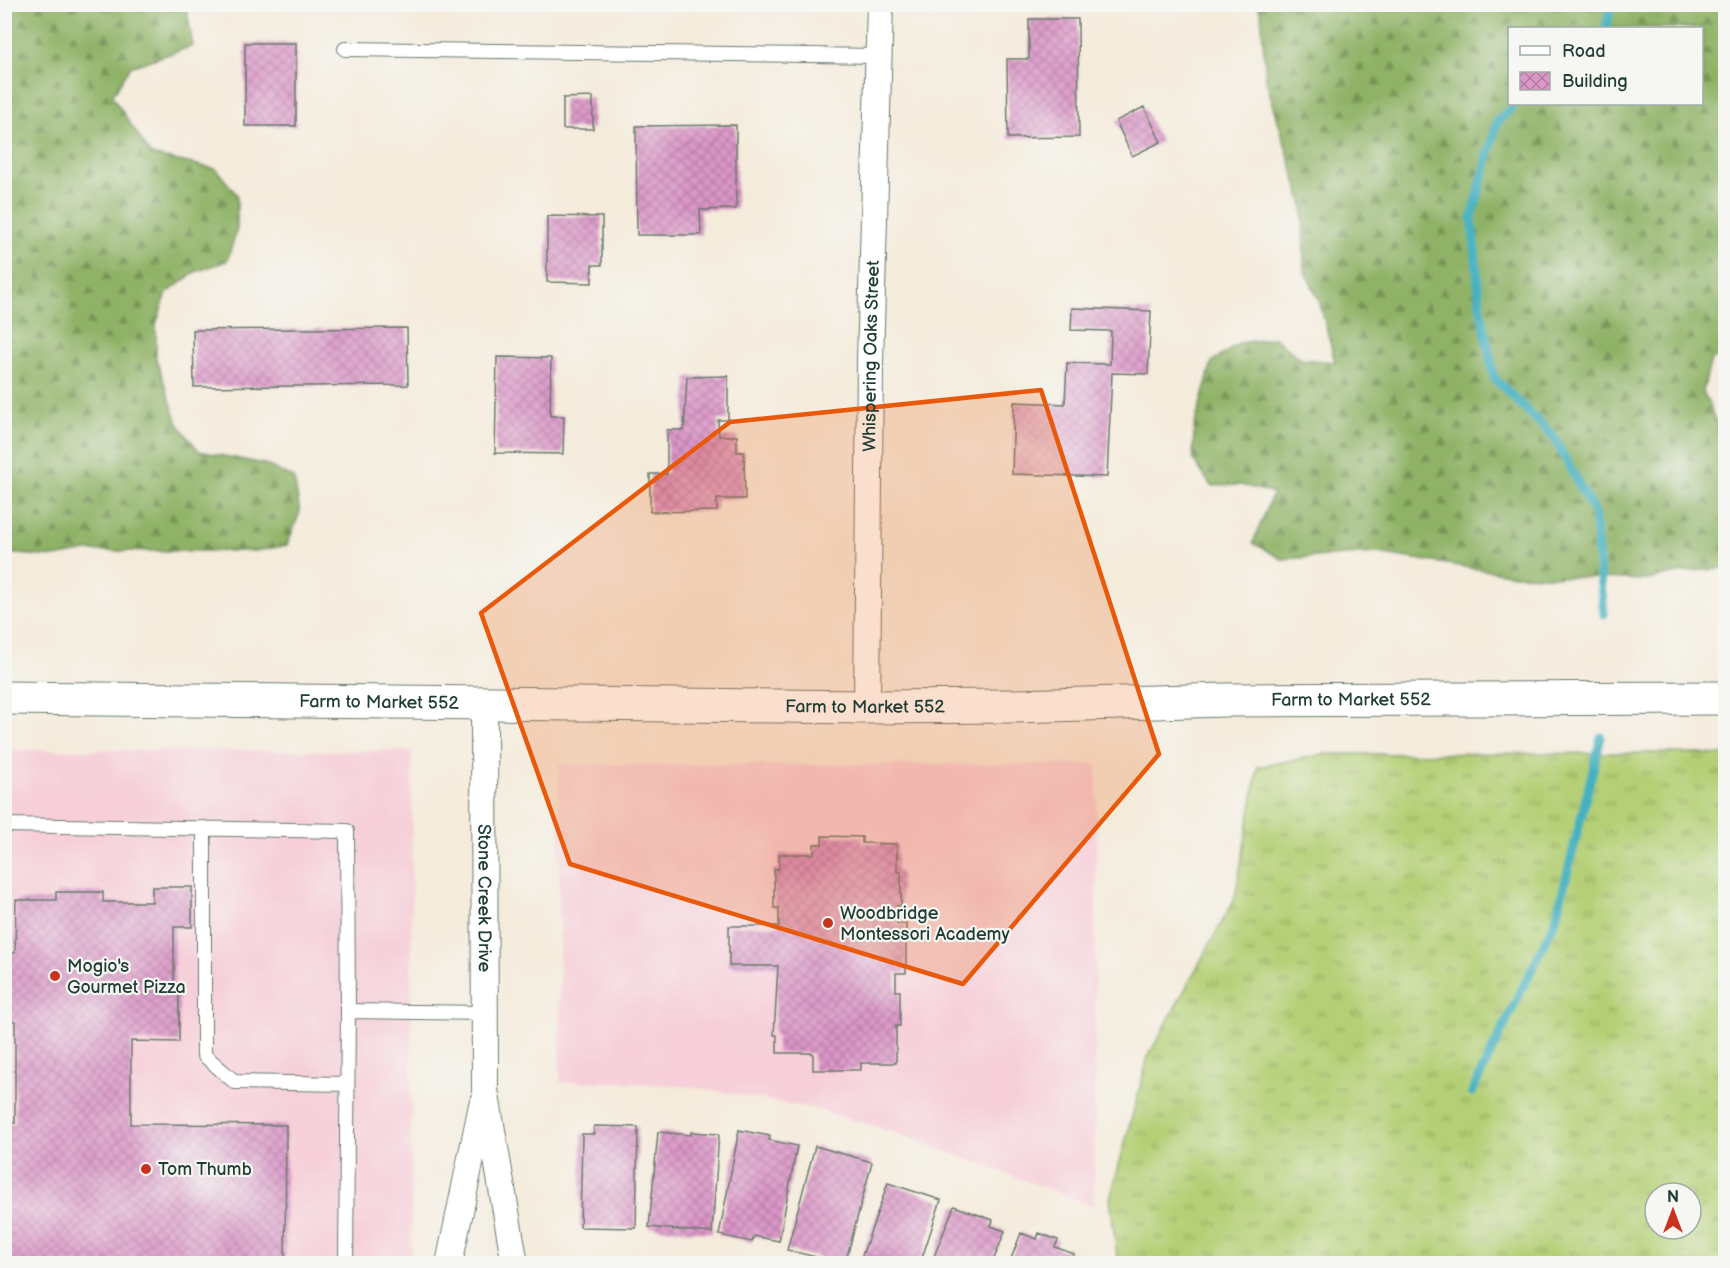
<svg xmlns="http://www.w3.org/2000/svg" width="1730" height="1268" font-family="'Balsamiq Sans',sans-serif">
<defs>
<pattern id="grass-tufts" width="24" height="20" patternUnits="userSpaceOnUse" patternTransform="scale(1.5)"><rect width="24" height="20" fill="#b4cf75"/><path d="M3 7l-1-3M5 7V3M7 7l1-3M15 17l-1-3M17 17v-4M19 17l1-3" fill="none" stroke="#92a961"/></pattern>
<pattern id="forest-firs" width="22" height="20" patternUnits="userSpaceOnUse" patternTransform="scale(1.5)"><rect width="22" height="20" fill="#8fb266"/><path d="M5 1l3.5 6h-7zM16 11l3.5 6h-7z" fill="#749255"/></pattern>
<pattern id="building-cross-hatch" width="8" height="8" patternUnits="userSpaceOnUse" patternTransform="scale(1.5)"><rect width="8" height="8" fill="#dc96c8"/><path d="M0 0l8 8M0 8l8-8" fill="none" stroke="#b27ca3"/></pattern>
</defs>
<rect width="100%" height="100%" fill="#f6f6f2"/>
<filter id="ink" filterUnits="userSpaceOnUse"><feTurbulence type="fractalNoise" baseFrequency=".0167" numOctaves="2"/><feDisplacementMap in="SourceGraphic" scale="12" xChannelSelector="R" yChannelSelector="G"/><feConvolveMatrix kernelMatrix="1 2 1 2 8 2 1 2 1" color-interpolation-filters="sRGB"/></filter>
<filter id="wash" filterUnits="userSpaceOnUse"><feTurbulence type="fractalNoise" baseFrequency=".008" numOctaves="4" result="noise"/><feDisplacementMap in="SourceGraphic" scale="24" xChannelSelector="R" yChannelSelector="G"/><feGaussianBlur stdDeviation="1.35" result="paint"/><feColorMatrix in="noise" values="0 0 0 0 0 0 0 0 0 0 0 0 0 0 0 0 0 1.4 0 .05"/><feComposite in="paint" operator="in"/></filter>
<g filter="url(#wash)">
<rect width="100%" height="100%" fill="#f4ebdb"/>
<path fill="#f6cfd8" d="M 5,750 L 412,751 L 411,1263 L 5,1264 Z
M 1097,764 L 1094,1206 L 894,1132 L 811,1108 L 693,1087 L 622,1082 L 560,1082 L 559,765 Z"/>
<path fill="url(#grass-tufts)" stroke="#6a8654" stroke-width="1.5" fill-rule="evenodd" d="M 1673,753 L 1725,755 L 1725,1263 L 1118,1263 L 1110,1199 L 1148,1057 L 1235,898 L 1258,767 L 1326,754 ZM 1655,1193 L 1691,1193 L 1691,1229 L 1655,1229 Z"/>
<path fill="url(#forest-firs)" stroke="#57784d" stroke-width="1.5" fill-rule="evenodd" d="M 13,5 L 186,5 L 193,46 L 130,67 L 112,96 L 151,155 L 216,169 L 237,195 L 237,229 L 227,261 L 195,272 L 167,293 L 156,324 L 156,359 L 178,424 L 199,451 L 264,464 L 294,478 L 300,512 L 287,545 L 256,551 L 87,551 L 55,557 L 5,553 L 4,66 L 8,59 Z
M 1257,5 L 1725,5 L 1725,355 L 1711,359 L 1703,391 L 1725,443 L 1725,568 L 1682,572 L 1648,580 L 1515,575 L 1378,553 L 1282,559 L 1253,543 L 1273,493 L 1241,485 L 1211,486 L 1193,459 L 1194,427 L 1212,362 L 1240,343 L 1274,338 L 1301,359 L 1335,362 L 1319,300 L 1304,270 L 1303,205 L 1266,80 L 1261,13 ZM 1510,28 L 1702,28 L 1702,104 L 1510,104 Z"/>
<g fill="none" stroke-linecap="round" stroke-linejoin="round">
<path stroke="#44b1c0" stroke-width="9" d="M 1606,28 L 1611,4
M 1515,104 L 1497,122 L 1472,218 L 1480,305 L 1494,378 L 1553,436 L 1594,512 L 1604,614
M 1472,1092 L 1556,919 L 1601,737"/>
</g>
<g id="blocks">
<path fill="url(#building-cross-hatch)" d="M 1029,19 L 1078,19 L 1079,137 L 1008,138 L 1007,59 L 1029,59 Z
M 245,43 L 296,43 L 296,126 L 245,126 Z
M 593,97 L 593,129 L 563,129 L 563,98 Z
M 1144,107 L 1161,142 L 1132,156 L 1116,121 Z
M 736,125 L 736,209 L 700,210 L 701,235 L 637,235 L 636,126 Z
M 547,216 L 602,217 L 602,265 L 592,265 L 592,283 L 547,282 Z
M 1072,308 L 1151,311 L 1148,374 L 1112,373 L 1107,477 L 1012,474 L 1014,402 L 1065,404 L 1067,363 L 1110,364 L 1111,331 L 1071,330 Z
M 407,328 L 408,385 L 194,387 L 193,330 Z
M 497,357 L 551,358 L 550,416 L 564,416 L 563,454 L 495,453 Z
M 728,376 L 728,420 L 718,420 L 719,436 L 737,436 L 737,452 L 744,452 L 745,499 L 717,499 L 717,511 L 650,512 L 650,474 L 667,474 L 667,430 L 684,430 L 687,377 Z
M 822,836 L 862,837 L 862,843 L 897,844 L 897,872 L 901,872 L 901,906 L 897,906 L 897,924 L 906,924 L 906,973 L 896,973 L 896,991 L 900,991 L 900,1026 L 896,1026 L 896,1063 L 861,1063 L 861,1070 L 813,1070 L 813,1053 L 777,1053 L 777,1035 L 774,1035 L 778,966 L 729,966 L 729,926 L 779,926 L 779,908 L 774,908 L 774,869 L 779,869 L 779,854 L 814,854 L 814,844 L 822,844 Z
M 152,887 L 192,887 L 192,927 L 174,927 L 174,995 L 179,995 L 179,1042 L 131,1041 L 131,1124 L 286,1125 L 285,1264 L 4,1264 L 7,1123 L 15,1123 L 15,1021 L 7,1021 L 7,953 L 15,953 L 16,900 L 56,900 L 56,892 L 103,892 L 103,902 L 152,902 Z
M 594,1126 L 638,1127 L 636,1228 L 580,1227 L 582,1134 L 594,1134 Z
M 739,1130 L 770,1136 L 769,1140 L 797,1146 L 779,1241 L 754,1236 L 752,1242 L 719,1235 Z
M 658,1132 L 691,1135 L 691,1132 L 719,1134 L 712,1233 L 649,1227 Z
M 815,1146 L 872,1162 L 845,1264 L 787,1250 Z
M 888,1183 L 941,1200 L 920,1264 L 859,1264 Z
M 954,1206 L 993,1220 L 991,1226 L 1005,1231 L 992,1264 L 931,1264 Z
M 1021,1233 L 1037,1239 L 1039,1233 L 1058,1240 L 1055,1247 L 1074,1254 L 1071,1264 L 1009,1264 Z"/>
</g>
</g>
<g filter="url(#ink)">
<use href="#blocks" fill-opacity="0" stroke="#6a7a6e" stroke-width="1.5"/>
<g fill="none" stroke-linecap="round" stroke-linejoin="round">
<g stroke="#6a7a6e" stroke-width="16">
<path id="lane" d="M 345,49 L 880,56
M 4,825 L 347,831 L 348,1011 L 486,1013
M 204,828 L 204,1055 L 235,1082 L 347,1084
M 346,1264 L 348,1011"/>
</g>
<g stroke="#6a7a6e" stroke-width="28">
<g id="street">
<path id="s1" d="M 484,704 L 485,1090 L 515,1264"/>
<path id="s2" d="M 867,707 L 870,362 L 880,4"/>
<path d="M 449,1264 L 482,1105"/>
</g>
</g>
<g stroke="#6a7a6e" stroke-width="35">
<g id="secondary">
<path id="s3" d="M 4,698 L 867,707 L 1015,706 L 1225,700 L 1726,698"/>
</g>
</g>
<use href="#lane" stroke="#fff" stroke-width="14"/>
<use href="#street" stroke="#fff" stroke-width="26"/>
<use href="#secondary" stroke="#fff" stroke-width="33"/>
</g>
</g>
<path fill="#e8590c" fill-opacity="0.2" stroke="#e8590c" stroke-width="4.5" stroke-linejoin="round" d="M 1041,390 L 1159,754 L 963,984 L 570,864 L 481,613 L 730,422 Z"/>
<g fill="#c8321e" stroke="#f6f6f2" stroke-width="2">
<circle cx="828" cy="923" r="6"/>
<circle cx="55" cy="976" r="6"/>
<circle cx="146" cy="1169" r="6"/>
</g>
<g text-anchor="middle" dominant-baseline="central" stroke-width="4.5" stroke-linejoin="round" paint-order="stroke">
<g font-size="18" fill="#1f3d34" stroke="#f6f6f2">
<text stroke="none"><textPath href="#s2" startOffset="351">Whispering Oaks Street</textPath></text>
<text stroke="none"><textPath href="#s3" startOffset="1347">Farm to Market 552</textPath></text>
<text stroke="none"><textPath href="#s3" startOffset="375">Farm to Market 552</textPath></text>
<text stroke="none"><textPath href="#s3" startOffset="861">Farm to Market 552</textPath></text>
<text stroke="none"><textPath href="#s1" startOffset="194">Stone Creek Drive</textPath></text>
</g>
<g font-size="18" fill="#1f3d34" stroke="#f6f6f2" text-anchor="start">
<text x="840" y="913">Woodbridge<tspan x="840" dy="21">Montessori Academy</tspan></text>
<text x="67" y="966">Mogio's<tspan x="67" dy="21">Gourmet Pizza</tspan></text>
<text x="158" y="1169">Tom Thumb</text>
</g>
</g>
<rect width="1730" height="1268" fill="none" stroke="#f6f6f2" stroke-width="24"/>
<rect x="1508" y="27" width="195" height="78" fill="#f6f6f2" stroke="#a0aca6" stroke-width="1.5"/>
<rect x="1520" y="46" width="30" height="9" fill="#ffffff" stroke="#a0aca6" stroke-width="1.5"/>
<text x="1562" y="57" font-size="18" fill="#1f3d34">Road</text>
<rect x="1520" y="72" width="30" height="18" fill="url(#building-cross-hatch)" stroke="#a0aca6" stroke-width="1.5"/>
<text x="1562" y="87" font-size="18" fill="#1f3d34">Building</text>
<g transform="translate(1673 1211)"><circle r="28" fill="#f6f6f2" stroke="#a0aca6" stroke-width="1.5"/>
<path d="M0-4.5L10 22L0 15L-10 22Z" fill="#c8321e"/>
<text y="-9" font-size="16" font-weight="bold" text-anchor="middle" fill="#1f3d34">N</text>
</g>
</svg>
